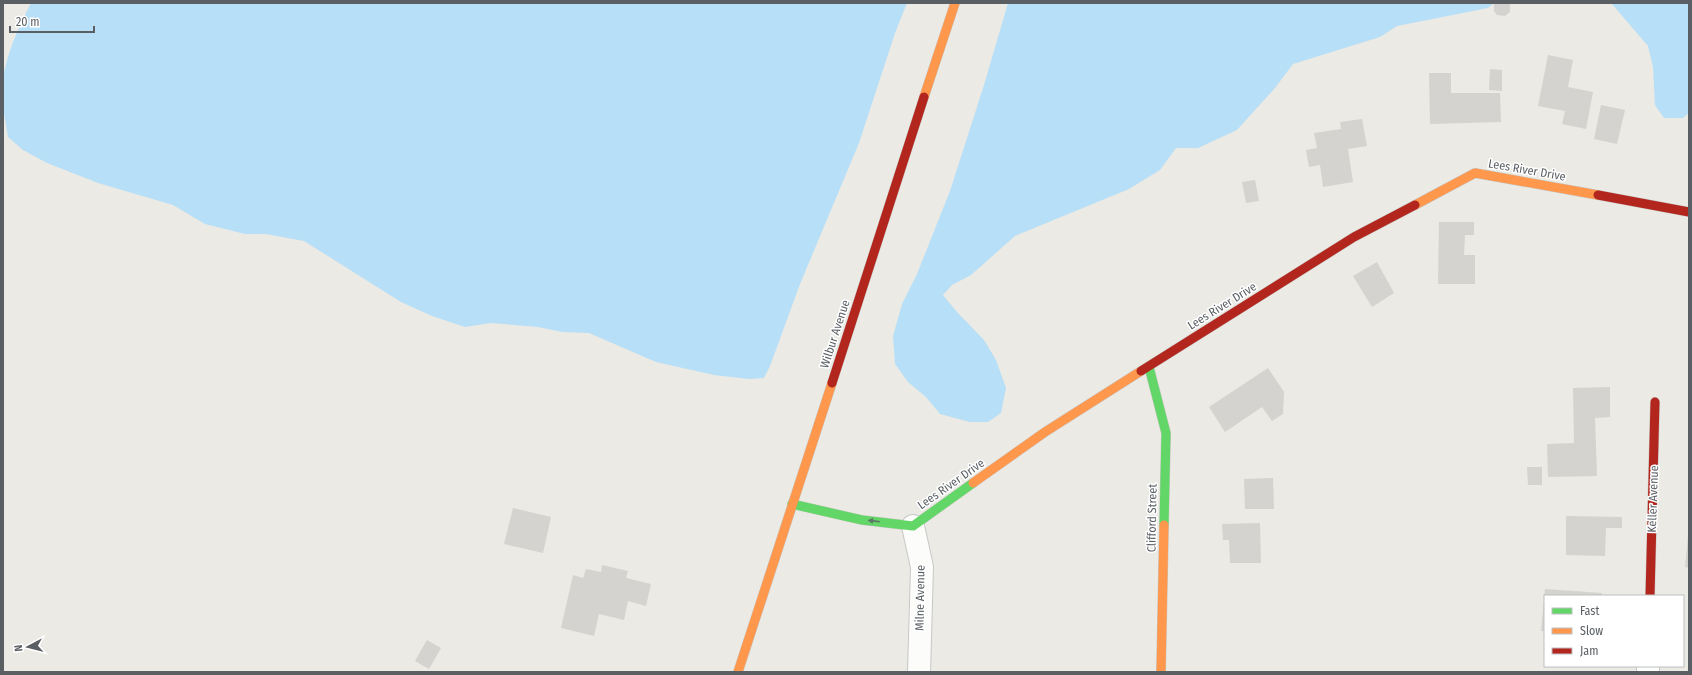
<svg xmlns="http://www.w3.org/2000/svg" width="1692" height="675" font-family="'Fira Sans Condensed',sans-serif">
<rect width="100%" height="100%" fill="#ebeae4"/>
<path fill="#b7dff7" d="M 31,3 L 907,3 L 895,33 L 859,143 L 800,284 L 770,366 L 764,378 L 749,379 L 714,375 L 656,362 L 589,333 L 562,332 L 538,327 L 491,323 L 465,327 L 432,316 L 401,302 L 304,241 L 266,234 L 245,234 L 205,224 L 173,205 L 98,183 L 47,163 L 23,150 L 8,137 C 5,118 0,97 3,78 C 7,53 19,26 31,3 Z
M 1008,3 L 1494,3 L 1488,8 L 1397,26 L 1380,37 L 1293,64 L 1275,88 L 1237,130 L 1198,148 L 1176,148 L 1160,170 L 1129,189 L 1015,236 L 971,275 L 952,285 L 943,295 L 957,312 L 984,340 L 996,360 L 1006,388 L 1001,413 L 988,422 L 970,422 L 940,414 L 926,397 L 908,382 L 895,364 L 893,336 L 902,304 L 917,274 L 950,191 L 984,85 Z
M 1608,3 L 1689,3 L 1689,113 L 1683,118 L 1664,118 L 1655,105 L 1653,67 L 1648,46 L 1612,4 Z"/>
<path fill="#d4d3cf" d="M 1494,3 L 1510,3 L 1510,12 L 1505,16 L 1497,15 L 1494,11 Z
M 1548,55 L 1573,60 L 1568,87 L 1593,92 L 1586,129 L 1562,124 L 1565,111 L 1538,106 Z
M 1490,69 L 1502,70 L 1502,91 L 1489,90 Z
M 1429,73 L 1451,73 L 1451,93 L 1500,93 L 1501,122 L 1430,124 Z
M 1601,105 L 1625,110 L 1617,144 L 1594,139 Z
M 1362,119 L 1367,146 L 1348,149 L 1353,182 L 1323,187 L 1320,165 L 1309,167 L 1306,150 L 1317,148 L 1314,133 L 1341,129 L 1340,122 Z
M 1255,180 L 1259,201 L 1246,203 L 1242,182 Z
M 1439,222 L 1474,222 L 1474,235 L 1465,235 L 1464,255 L 1475,255 L 1475,284 L 1438,284 Z
M 1377,262 L 1394,293 L 1372,307 L 1353,276 Z
M 1268,368 L 1284,392 L 1283,414 L 1272,421 L 1262,407 L 1225,432 L 1209,407 Z
M 1610,387 L 1610,417 L 1595,418 L 1597,476 L 1548,477 L 1547,444 L 1574,443 L 1573,388 Z
M 1527,467 L 1542,467 L 1542,485 L 1528,485 Z
M 1273,478 L 1274,509 L 1245,509 L 1244,479 Z
M 513,508 L 551,517 L 543,553 L 504,544 Z
M 1566,516 L 1622,517 L 1622,528 L 1606,528 L 1605,556 L 1566,555 Z
M 1260,523 L 1261,563 L 1230,563 L 1229,540 L 1223,540 L 1222,524 Z
M 1688,536 L 1689,536 L 1689,568 L 1685,567 Z
M 602,565 L 628,571 L 626,578 L 651,584 L 646,606 L 628,601 L 624,620 L 599,614 L 594,636 L 561,628 L 573,575 L 583,578 L 586,569 L 601,572 Z
M 1545,589 L 1602,593 L 1602,596 L 1544,596 Z
M 1544,600 L 1545,600 L 1545,631 L 1541,631 Z
M 427,640 L 441,648 L 429,669 L 415,661 Z"/>
<g fill="none" stroke-linecap="round" stroke-linejoin="round">
<g stroke="#c7c7c6" stroke-width="24">
<path id="street" d="M 913,526 L 922,567 L 919,672
M 1648,672 L 1648,666"/>
</g>
<g stroke="#c7c8c6" stroke-width="10">
<path id="fast" d="M 1149,367 L 1166,433 L 1164,525
M 792,504 L 862,520 L 913,526 L 973,483"/>
</g>
<g stroke="#c7c8c6" stroke-width="10">
<path id="slow" d="M 924,97 L 955,3
M 1415,205 L 1475,173 L 1598,195
M 973,483 L 1045,432 L 1141,371
M 738,672 L 832,383
M 1161,672 L 1164,525"/>
</g>
<g stroke="#c7c8c6" stroke-width="10">
<path id="jam" d="M 1598,195 L 1689,212
M 1141,371 L 1354,237 L 1415,205
M 832,383 L 924,97
M 1650,596 L 1655,402"/>
</g>
<use href="#street" stroke="#fcfcfb" stroke-width="22"/>
<use href="#fast" stroke="#63d668" stroke-width="9"/>
<use href="#slow" stroke="#ff974d" stroke-width="9"/>
<use href="#jam" stroke="#b3261e" stroke-width="9"/>
</g>
<defs><path id="oneway-solid" d="M-6-.8H1V-3.2L6.5 0L1 3.2V.8H-6Z"/></defs>
<use fill="#5c7765" href="#oneway-solid" transform="translate(874 521) rotate(-173)"/>
<g text-anchor="middle" dominant-baseline="central" stroke-width="3" stroke-linejoin="round" paint-order="stroke">
<g font-size="12" fill="#5a5f64" stroke="#fff">
<text transform="translate(1527 170) rotate(10)">Lees River Drive</text>
<text transform="translate(1222 306) rotate(-32)">Lees River Drive</text>
<text transform="translate(835 334) rotate(-72)">Wilbur Avenue</text>
<text transform="translate(951 484) rotate(-35)">Lees River Drive</text>
<text transform="translate(1653 499) rotate(-88)">Keller Avenue</text>
<text transform="translate(1152 518) rotate(-89)">Clifford Street</text>
<text transform="translate(920 598) rotate(-89)">Milne Avenue</text>
</g>
</g>
<rect width="1692" height="675" fill="none" stroke="#5a5f64" stroke-width="8"/>
<rect x="1544" y="595" width="140" height="72" fill="#ffffff" stroke="#bdbfc1"/>
<rect x="1552" y="608" width="20" height="6" fill="#63d668" stroke="#bdbfc1"/>
<text x="1580" y="615" font-size="12" fill="#5a5f64">Fast</text>
<rect x="1552" y="628" width="20" height="6" fill="#ff974d" stroke="#bdbfc1"/>
<text x="1580" y="635" font-size="12" fill="#5a5f64">Slow</text>
<rect x="1552" y="648" width="20" height="6" fill="#b3261e" stroke="#bdbfc1"/>
<text x="1580" y="655" font-size="12" fill="#5a5f64">Jam</text>
<g transform="translate(28 647) rotate(263)" stroke="#ffffff" stroke-width="3" paint-order="stroke">
<path d="M0-3L7 15L0 10L-7 15Z" fill="#5a5f64"/>
<text y="-6" font-size="11" font-weight="bold" text-anchor="middle" fill="#5a5f64">N</text>
</g>
<path d="M10 26v6h84v-6" fill="none" stroke="#5a5f64" stroke-width="2"/>
<text x="16" y="26" font-size="12" fill="#5a5f64" stroke="#ffffff" stroke-width="3" paint-order="stroke">20 m</text>
</svg>
